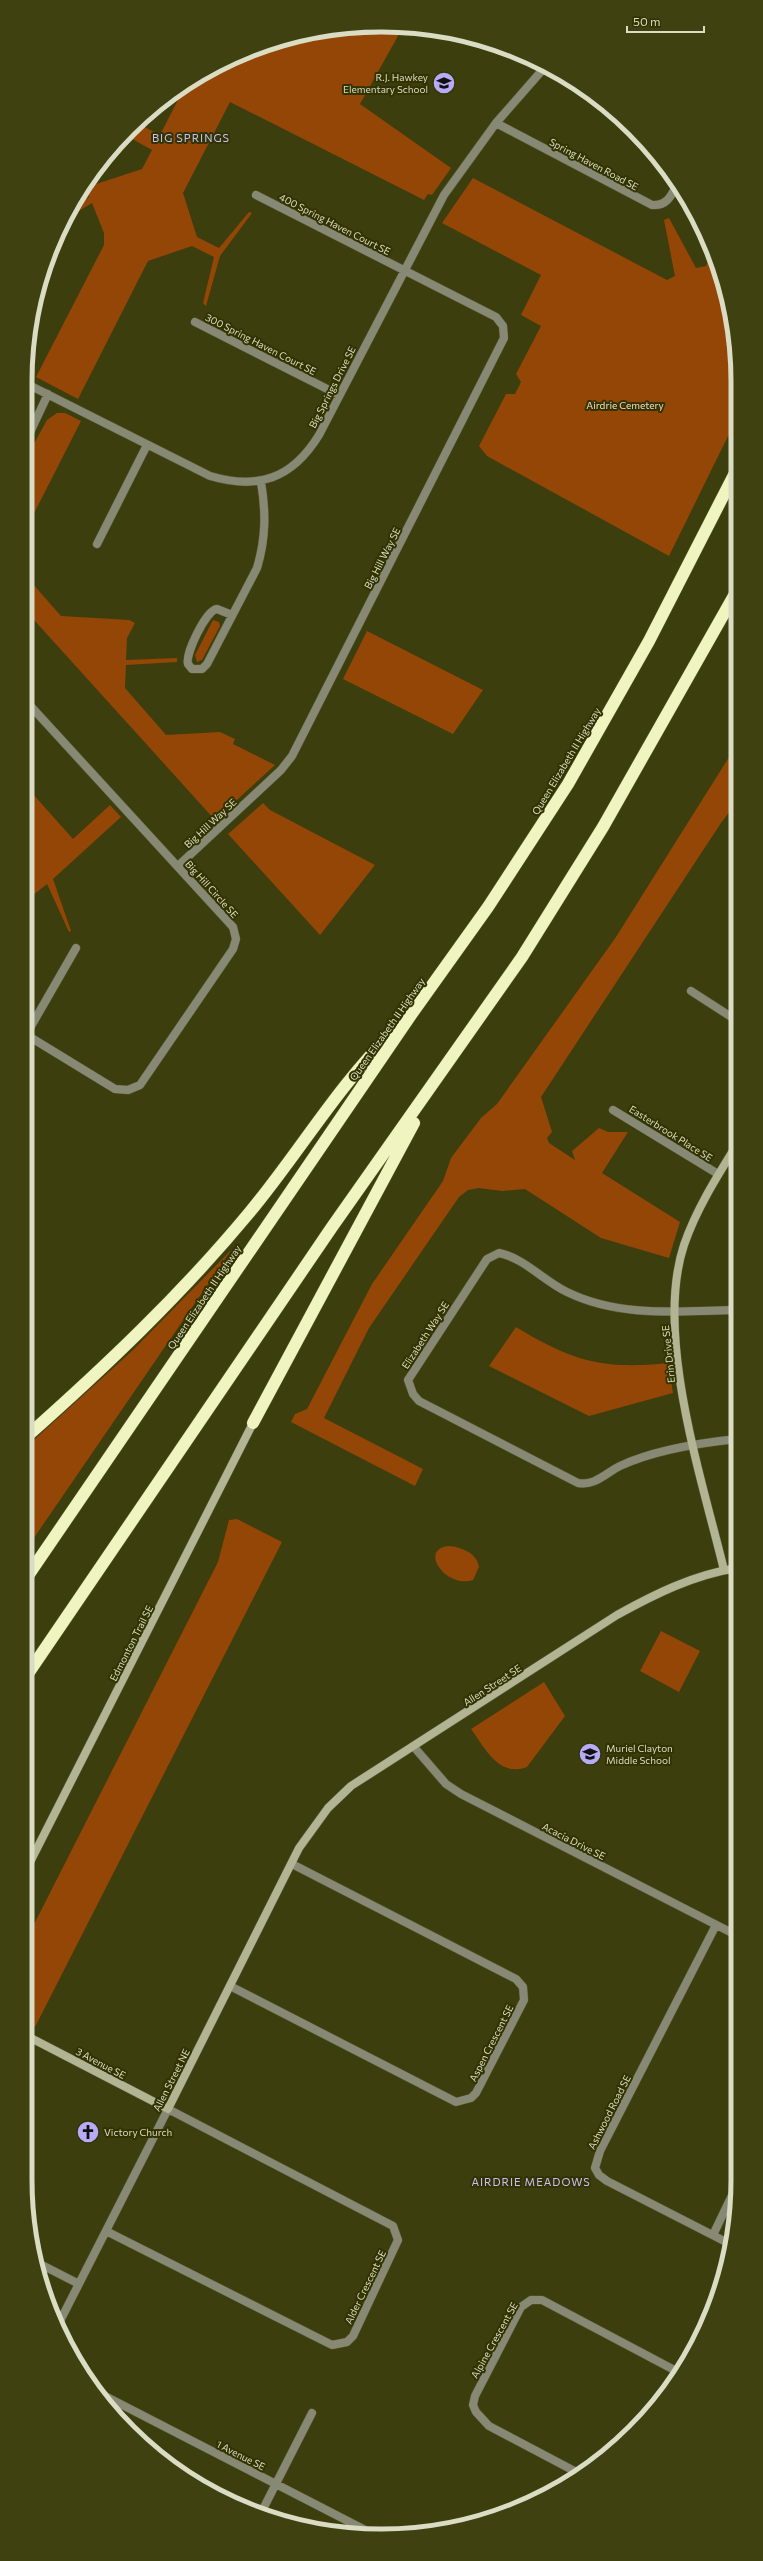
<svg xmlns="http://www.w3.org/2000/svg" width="763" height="2561" font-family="Commissioner,sans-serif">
<rect width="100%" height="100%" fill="#3c3e0e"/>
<path fill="#934606" d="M 381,25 L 403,27 L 360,104 L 451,168 L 432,195 L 428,194 L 424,200 L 230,102 L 183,193 L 197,237 L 219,248 L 249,212 L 252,213 L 220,256 L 206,306 L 203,303 L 214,257 L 192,246 L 148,261 L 78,399 L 36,377 L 104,245 L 104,233 L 92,203 L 67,218 L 72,209 L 89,197 L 87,187 L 142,169 L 152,150 L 125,135 L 137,123 L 160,135 L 186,84 L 245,52 L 312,32 Z
M 473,178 L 667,280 L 675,276 L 664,220 L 669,218 L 696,268 L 706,266 L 711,255 L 735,335 L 735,422 L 669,556 L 487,456 L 479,446 L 506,394 L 515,394 L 521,382 L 516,374 L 541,326 L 521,315 L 541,275 L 442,223 Z
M 57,413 L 65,413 L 81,421 L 25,531 L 25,460 L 47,420 Z
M 25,575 L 61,616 L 129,620 L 135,623 L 127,638 L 126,660 L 177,658 L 177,662 L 126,665 L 125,688 L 166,735 L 220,732 L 235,739 L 233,744 L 275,765 L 215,820 L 25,610 Z
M 213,620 L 219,622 L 220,626 L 202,660 L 197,662 L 195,655 Z
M 367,631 L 483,690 L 453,734 L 343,679 Z
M 736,746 L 736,803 L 721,823 L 541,1097 L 552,1132 L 547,1138 L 549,1143 L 575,1160 L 572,1151 L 599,1128 L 608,1132 L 628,1132 L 602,1173 L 680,1222 L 669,1258 L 601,1238 L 525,1189 L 502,1191 L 479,1188 L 468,1190 L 459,1197 L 369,1328 L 324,1418 L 423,1469 L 415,1486 L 291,1422 L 295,1414 L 307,1409 L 372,1284 L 443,1181 L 451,1158 L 481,1118 L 497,1104 L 616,937 Z
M 32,793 L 73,839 L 110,805 L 121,817 L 53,879 L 71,931 L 69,932 L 47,884 L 28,899 L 25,905 L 25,799 Z
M 263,803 L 270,810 L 375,865 L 320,935 L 228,834 Z
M 232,1249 L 25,1551 L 25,1448 L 133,1350 Z
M 516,1327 C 572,1361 603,1370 668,1363 L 673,1393 L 589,1416 L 489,1366 Z
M 237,1519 L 282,1542 L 35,2027 L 25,2022 L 25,1942 L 218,1562 L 229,1520 Z
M 448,1546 C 462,1547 477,1553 479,1567 L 473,1580 C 447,1589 418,1550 448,1546 Z
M 661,1631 L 700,1651 L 679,1692 L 640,1671 Z
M 544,1682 L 565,1716 L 527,1767 C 499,1778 485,1748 471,1729 Z"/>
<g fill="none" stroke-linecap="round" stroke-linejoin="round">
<g stroke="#585a2f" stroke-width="9">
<path id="street" d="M 496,123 L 652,205 C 666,206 671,197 676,186
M 195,322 L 339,395
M 25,383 L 210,476 C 258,490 292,479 319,435 L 444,195 L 496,123 L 545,67
M 25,443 L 48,394
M 97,544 L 147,445
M 232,615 L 217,609 C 206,610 185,654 188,664 L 192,669 L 202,669 L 207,664 L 257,568 C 266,538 266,512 261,482
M 25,700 L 233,927 L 236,939 L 233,949 L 140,1085 L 128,1090 L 115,1089 L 25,1034
M 25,718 L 34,710
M 178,866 L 281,770 L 292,756 L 504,338 L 503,326 L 496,317 L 256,195
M 691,991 L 736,1020
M 26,1035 L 76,948
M 613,1110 L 718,1174
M 737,1310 C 679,1311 620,1318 567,1292 C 544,1281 524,1258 499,1253 L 487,1259 L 408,1380 L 413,1394 L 419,1401 L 578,1483 C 595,1486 606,1473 620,1466 C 654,1450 699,1443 737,1439
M 414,1747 L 446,1784 L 461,1794 L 738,1936
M 716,1925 L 600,2151 L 595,2168 L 599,2175 L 607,2181 L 732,2245
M 230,1986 L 456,2102 L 471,2098 L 476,2093 L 524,2000 L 523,1987 L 516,1979 L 292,1864
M 713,2235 L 737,2185
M 36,2262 L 79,2284
M 58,2325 L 168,2109 L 393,2226 L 398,2240 L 353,2336 L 347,2342 L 332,2345 L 106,2231
M 101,2394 L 373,2534
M 580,2474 L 489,2426 L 476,2412 L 473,2405 L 475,2396 L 521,2307 L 531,2300 L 542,2300 L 680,2373
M 261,2513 L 312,2413"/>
</g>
<g stroke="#585a2f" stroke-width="9">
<path id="secondary" d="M 724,1570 C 702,1479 654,1335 684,1245 C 696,1210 716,1178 736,1146
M 25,1872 L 253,1423
M 25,2035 L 168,2109 L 299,1848 L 328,1808 L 351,1786 L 617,1615 C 655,1594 693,1575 737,1568"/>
</g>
<g stroke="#585a2f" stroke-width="13">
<path id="highway" d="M 253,1423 L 414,1123
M 25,1438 C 105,1367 181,1295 249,1213 C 299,1153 338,1085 394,1031
M 25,1580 L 413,1012 L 488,907 L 568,784 L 649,641 L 735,473
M 25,1678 L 332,1227 L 522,957 L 603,827 L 735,594"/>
</g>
<use href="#street" stroke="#878974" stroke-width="8"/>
<use href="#secondary" stroke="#b2b493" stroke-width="8"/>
<use href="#highway" stroke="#f0f4c1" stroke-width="12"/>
</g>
<defs>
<g id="school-disc" transform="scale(1.15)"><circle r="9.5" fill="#b7abf7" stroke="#323301"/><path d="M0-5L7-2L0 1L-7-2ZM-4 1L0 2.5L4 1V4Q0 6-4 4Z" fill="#111"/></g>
<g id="church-disc" transform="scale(1.15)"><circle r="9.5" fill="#b7abf7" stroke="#323301"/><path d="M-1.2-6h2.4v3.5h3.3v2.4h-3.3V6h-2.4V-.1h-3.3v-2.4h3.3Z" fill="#111"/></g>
</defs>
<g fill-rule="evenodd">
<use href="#school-disc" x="444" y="83"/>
<use href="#school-disc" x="590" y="1754"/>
<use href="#church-disc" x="88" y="2132"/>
</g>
<g text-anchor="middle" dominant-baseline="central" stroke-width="4" stroke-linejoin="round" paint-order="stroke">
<g font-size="10" fill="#dadcc3" stroke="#323301" text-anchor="start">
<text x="428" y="77" text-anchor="end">R.J. Hawkey<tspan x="428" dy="12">Elementary School</tspan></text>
<text x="606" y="1748">Muriel Clayton<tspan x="606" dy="12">Middle School</tspan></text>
<text x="104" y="2132">Victory Church</text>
</g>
<g font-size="10" fill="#dadcc3" stroke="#323301">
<text transform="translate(594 164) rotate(28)">Spring Haven Road SE</text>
<text transform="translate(335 224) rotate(27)">400 Spring Haven Court SE</text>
<text transform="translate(261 344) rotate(27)">300 Spring Haven Court SE</text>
<text transform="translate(332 387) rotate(-63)">Big Springs Drive SE</text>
<text transform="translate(382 558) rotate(-63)">Big Hill Way SE</text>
<text transform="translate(566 761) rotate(-59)">Queen Elizabeth II Highway</text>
<text transform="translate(210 823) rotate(-43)">Big Hill Way SE</text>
<text transform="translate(212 889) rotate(48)">Big Hill Circle SE</text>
<text transform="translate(387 1029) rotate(-55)">Queen Elizabeth II Highway</text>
<text transform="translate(671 1133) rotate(32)">Easterbrook Place SE</text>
<text transform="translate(204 1297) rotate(-56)">Queen Elizabeth II Highway</text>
<text transform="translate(425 1335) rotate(-57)">Elizabeth Way SE</text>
<text transform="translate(668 1354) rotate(-96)">Erin Drive SE</text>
<text transform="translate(131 1643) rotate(-63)">Edmonton Trail SE</text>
<text transform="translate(492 1685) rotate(-33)">Allen Street SE</text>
<text transform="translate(574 1841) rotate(27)">Acacia Drive SE</text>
<text transform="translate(491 2043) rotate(-63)">Aspen Crescent SE</text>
<text transform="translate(101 2063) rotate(28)">3 Avenue SE</text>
<text transform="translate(171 2080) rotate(-63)">Allen Street NE</text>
<text transform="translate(609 2112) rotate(-63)">Ashwood Road SE</text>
<text transform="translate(365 2287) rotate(-64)">Alder Crescent SE</text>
<text transform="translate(494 2340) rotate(-61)">Alpine Crescent SE</text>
<text transform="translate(241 2455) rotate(27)">1 Avenue SE</text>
</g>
<g font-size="10" fill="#f3d8c9" stroke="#323301">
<text x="625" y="405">Airdrie Cemetery</text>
</g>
<g font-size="11" letter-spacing="1" fill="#c9c0fa" stroke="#323301">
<text x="191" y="137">BIG SPRINGS</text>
<text x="531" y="2181">AIRDRIE MEADOWS</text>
</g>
</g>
<path d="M0 0H763V2561H0ZM381 32H382A349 349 0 0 1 731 381V2180A349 349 0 0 1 382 2529H381A349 349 0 0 1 32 2180V381A349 349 0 0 1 381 32Z" fill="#3f4111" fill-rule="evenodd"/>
<path fill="none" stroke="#dadcc3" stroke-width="5" d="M381 32H382A349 349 0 0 1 731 381V2180A349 349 0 0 1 382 2529H381A349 349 0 0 1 32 2180V381A349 349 0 0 1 381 32Z"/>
<path d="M627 26v6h77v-6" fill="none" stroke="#dadcc3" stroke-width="2"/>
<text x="633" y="26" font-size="12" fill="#dadcc3" stroke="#323301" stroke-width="3" paint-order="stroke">50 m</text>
</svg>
